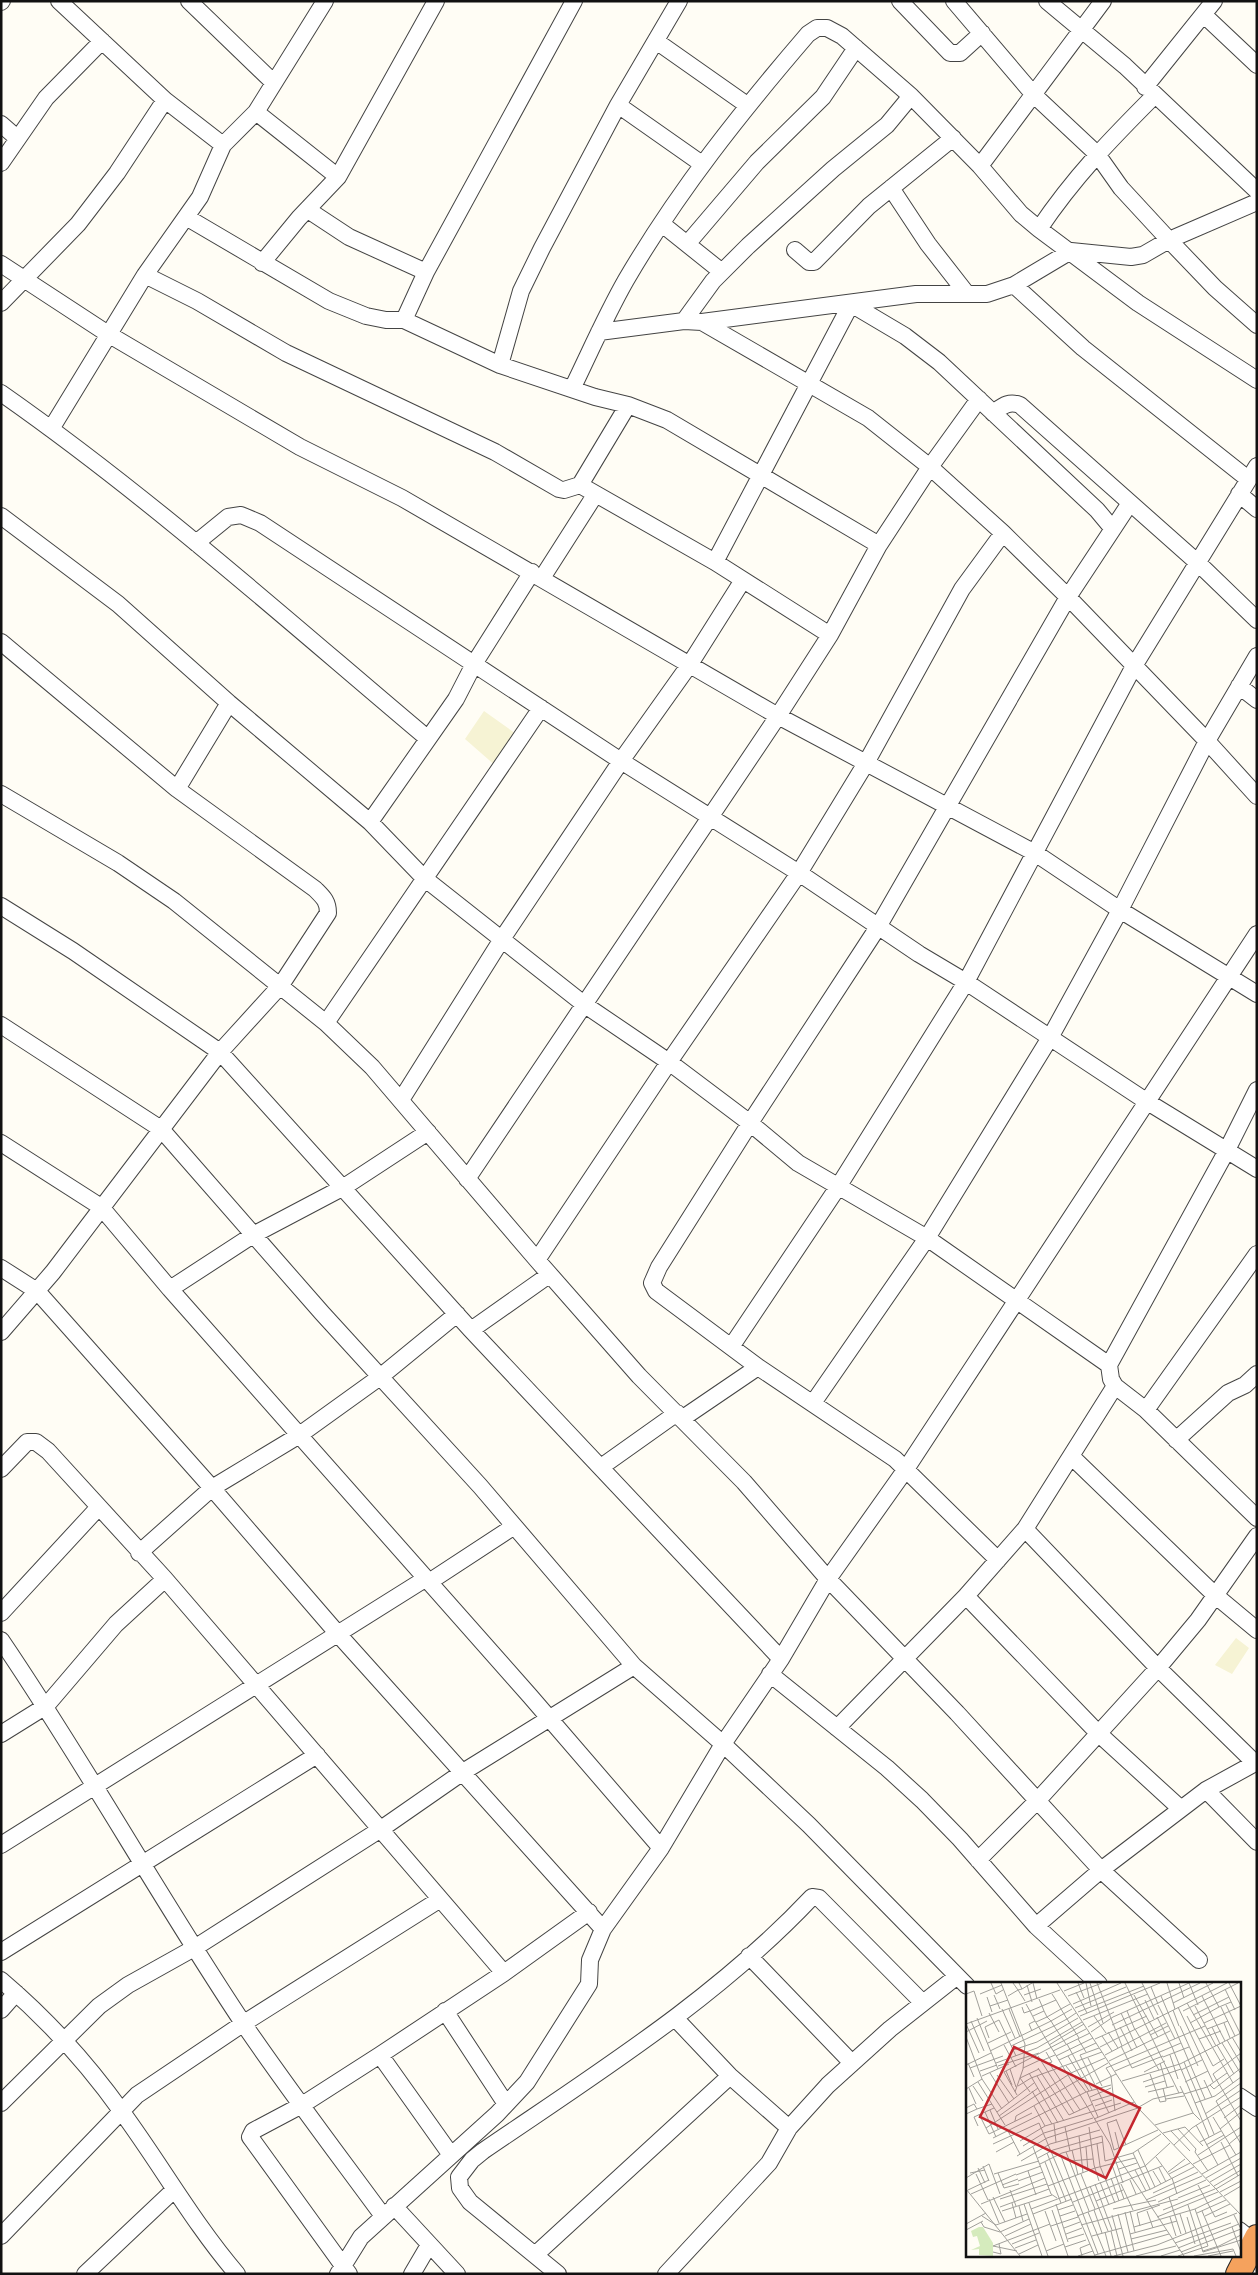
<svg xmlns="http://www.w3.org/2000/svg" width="1258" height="2275" font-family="'IBM Plex Serif',serif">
<rect width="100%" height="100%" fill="#fffdf5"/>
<path fill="#f6f3d4" d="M 484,711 L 519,736 L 497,767 L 465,739 Z
M 1236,1638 L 1249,1648 L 1232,1674 L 1215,1665 Z"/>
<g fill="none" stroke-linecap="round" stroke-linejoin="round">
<g stroke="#444" stroke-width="18">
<path id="minor" d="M 59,1 L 165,100 L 223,145
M 189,1 L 274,83
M 900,1 L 950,53 L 960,53 L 982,33
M 954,1 L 1034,95 L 1097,154 L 1121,188 L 1169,240 L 1215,288 L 1257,325
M 1047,1 L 1125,66 L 1257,191
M 1,2 L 2,1
M 1204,15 L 1257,65
M 656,41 L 747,105
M 1145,87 L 1214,1
M 618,105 L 702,164
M 256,112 L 338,177
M 1,124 L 17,138
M 1,163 L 46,98 L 102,41
M 980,166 L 1103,1
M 891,188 L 928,244 L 967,294
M 308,210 L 349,237 L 426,272
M 186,217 L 329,301 L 366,316 L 386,320 L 404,320 L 500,365 L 595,397 L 628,405 L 667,420 L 879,545
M 662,224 L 722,272
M 1039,229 C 1074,177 1111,139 1155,95
M 688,243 L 757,162 L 823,97 L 856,48
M 795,250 L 809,262 L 814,262 L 869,206 L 953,138
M 262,263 L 299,218 L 338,177 L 436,1
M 1,264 L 108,334 L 300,447 L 402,498 L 778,716 L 1035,853 L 1120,910 L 1257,994
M 145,275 L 197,301 L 286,353 L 495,452 L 559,489 L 564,490 L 580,485 L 628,405
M 1014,285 L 1083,348 L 1248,479
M 1,303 L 78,224 L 117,173 L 165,100
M 404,320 L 426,272 L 574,1
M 684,321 L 713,281 L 748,246 L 833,169 L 887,125 L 911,96
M 702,322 L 868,418 L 930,467 L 1003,533 L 1068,597 L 1207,741 L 1257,796
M 599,332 L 684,321 L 702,322 L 916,294 L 987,294 L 1014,285 L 1071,251 L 1131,257 L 1143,255 L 1169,240 L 1257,202
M 500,365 L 521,291 L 542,248 L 618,105 L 679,1
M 572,389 C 590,352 606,315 626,280 C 678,191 741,112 808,34 L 817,28 L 827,28 L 842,36 L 911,96 L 980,166 L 1021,214 L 1039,229 L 1138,303 L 1257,380
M 1,393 C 151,498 288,621 427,738
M 993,413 C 1003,406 1008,401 1020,405 L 1198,563 L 1257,620
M 51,429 L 145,275 L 200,197 L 223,145 L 256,112 L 325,1
M 580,485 L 715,562 L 830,635
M 1239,494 L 1257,509
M 1,516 L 118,604 L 229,703 L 370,822 L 424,878 L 585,1005 L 669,1062 L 750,1123 L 798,1163 L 927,1238 L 1109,1365
M 196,543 L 228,517 L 241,515 L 260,523 L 621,761 L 799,873 L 919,954 L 966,982 L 1146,1101 L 1257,1169
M 715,562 L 851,304 L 905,336 L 939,362 L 1097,510 L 1112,528
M 542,578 L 595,495
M 1,642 L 177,789 L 315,889 C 323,897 328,901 328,913 L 281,985 L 220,1052 L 53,1272 L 1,1332
M 1239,686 L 1257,700
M 177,789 L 229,703
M 1,794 L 118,863 L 174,901 L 326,1023 L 372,1067 L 537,1260 L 639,1376 L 744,1482 L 828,1579 L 957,1713 L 1101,1870 L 1199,1960
M 370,822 L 456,699 L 474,664 L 532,572
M 1,906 L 73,951 L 220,1052 L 471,1330 L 781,1659
M 326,1023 L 541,708
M 1,1025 L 161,1129 L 322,1313 L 480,1486 L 634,1666 L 723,1744 L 809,1825 L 967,1986
M 1257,1090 L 1226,1152 L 1109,1365 L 1111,1379 L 1115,1386 L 1146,1410 L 1257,1518
M 401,1100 L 502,939 L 621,761 L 690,664 L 743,580
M 1,1143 L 101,1207 L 170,1289 L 530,1696 L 661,1848
M 467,1179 L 778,716 L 830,635 L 879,545 L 930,467 L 979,399
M 537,1260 L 669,1062 L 799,873 L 866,763 L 962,589 L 1003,533
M 1,1268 L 37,1291 L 212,1488 L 338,1634 L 603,1929
M 170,1289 L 253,1235 L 344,1187 L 428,1132
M 471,1330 L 549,1275
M 731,1347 L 838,1187 L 966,982 L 1134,666 L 1257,466
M 813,1403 L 927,1238 L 1051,1036 L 1120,910 L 1207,741 L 1257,656
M 1146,1410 L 1257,1254
M 683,1418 L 758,1367
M 1176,1440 L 1228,1393 L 1245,1385 L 1257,1374
M 1071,1456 L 1216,1596 L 1257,1630
M 601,1467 L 677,1413
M 1,1469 L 27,1442 L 36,1442 L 48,1451 L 165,1579 L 504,1973
M 1025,1529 L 1158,1668 L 1255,1763
M 139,1553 L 212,1488 L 298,1436 L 380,1377 L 457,1314
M 998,1560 L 895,1459 L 758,1367 L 656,1291 L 652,1283 L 659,1267 L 750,1123 L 878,927 L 1068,597 L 1130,503
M 429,1582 L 513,1527
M 966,1596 L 1098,1733 L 1181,1809
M 1,1613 L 98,1508
M 1,1640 C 86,1765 159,1897 243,2023 C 288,2089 336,2152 383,2216
M 770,1674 L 887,1768 L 922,1800 L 960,1839 L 1036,1926 L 1099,1984
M 837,1728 L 966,1596 L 1025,1529 L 1115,1386
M 1,1734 L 46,1706 L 116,1624 L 165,1579
M 1206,1790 L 1257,1842
M 1,1845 L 425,1579
M 978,1860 L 1038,1800 L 1158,1668 L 1198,1620 L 1257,1536
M 1036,1926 L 1101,1870 L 1206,1790 L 1257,1762
M 1,1952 L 317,1755
M 749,1956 L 852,2063
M 1,1980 C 47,2019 87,2063 122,2112 C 161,2165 194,2224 237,2274
M 1,2010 L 16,1993
M 445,2011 L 506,2104
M 675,2018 L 730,2076 L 789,2128
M 380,2055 L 451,2155
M 1239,2096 L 1257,2108
M 1,2103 L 99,2006 L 128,1985 L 196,1947 L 381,1829 L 463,1772 L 634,1666
M 394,2206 L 457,2274
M 1239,2230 L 1254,2242
M 1,2236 L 137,2095 L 244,2023 L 439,1900
M 535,2255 L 730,2076
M 85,2274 L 174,2190
M 338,2274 L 361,2237 L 497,2114 L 527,2082 L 589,1984 L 590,1960 L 603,1929 L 661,1848 L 723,1744 L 781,1659 L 828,1579 L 906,1469 L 1257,934
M 349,2274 L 253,2141 L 250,2137 L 253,2131 L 302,2105 L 380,2055 L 504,1973 L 589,1912
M 412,2274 L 429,2245
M 558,2274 L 470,2202 L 460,2188 L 459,2177 L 472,2160 L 483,2151 C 597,2073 717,1998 812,1897 L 819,1898 L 923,2003
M 666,2274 L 769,2163 L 789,2128 L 828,2085 L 890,2029 L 956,1977"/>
</g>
<g stroke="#222" stroke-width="26">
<path id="highway" d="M 1238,2274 L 1257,2237"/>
</g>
<use href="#minor" stroke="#fff" stroke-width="16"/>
<use href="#highway" stroke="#f5a25d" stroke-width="24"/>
</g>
<g transform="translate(966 1982)">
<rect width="275" height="275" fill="#fffdf5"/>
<path d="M 13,245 L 17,245 L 27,261 L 27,274 L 13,273 L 13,267 L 5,268 L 14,264 L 11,254 L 7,255 L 5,249 Z" fill="#d5ebbd"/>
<path fill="none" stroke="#a09f9a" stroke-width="1" d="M 25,1 L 30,12 L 37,8M 35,1 L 59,62 L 57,87 L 49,110M 53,1 L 56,7 L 66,1M 67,1 L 71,17M 91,1 L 173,127 L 275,233M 112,1 L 118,16M 120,1 L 125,24M 124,1 L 137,41M 131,1 L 156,64M 159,1 L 213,111M 176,1 L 192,33M 201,1 L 209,27M 213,1 L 218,16M 223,1 L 232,23M 240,1 L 253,25 L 265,20M 263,1 L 275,24M 61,3 L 66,20M 185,5 L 192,22M 56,7 L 52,8 L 59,19M 259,7 L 269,28M 98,9 L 118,1M 110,10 L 121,31M 227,11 L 247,1M 0,12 L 8,9 L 16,34M 14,12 L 36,3M 28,13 L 34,27M 58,13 L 75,7M 168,13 L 192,55M 42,14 L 52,8 L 47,1M 102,14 L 136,1M 195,14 L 239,117M 236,14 L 259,59M 21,15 L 26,30M 90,18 L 95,27 L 104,22M 179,18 L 188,37M 207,21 L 227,11M 221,21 L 267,101M 60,22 L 64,29 L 76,24 L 73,17M 107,22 L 155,1M 192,23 L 209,57M 260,23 L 274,51M 24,24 L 42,18M 229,24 L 250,64M 56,25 L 58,31 L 64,29 L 69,39 L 63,42 L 66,49M 212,25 L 247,100M 255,25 L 269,54M 109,26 L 160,5M 36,27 L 49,56M 43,27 L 54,55M 207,28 L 213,44M 161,29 L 169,48M 217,29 L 272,1M 112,30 L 178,4M 23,31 L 33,50M 110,31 L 101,37 L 113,56M 155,31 L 171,66M 227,33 L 263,15M 67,34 L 78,29 L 76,24 L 90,18 L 86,12M 114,34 L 194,1M 128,34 L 140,51M 221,34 L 247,84 L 258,77M 191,35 L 206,65M 11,36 L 32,87M 117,38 L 182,12M 5,39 L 18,69M 69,39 L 144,162 L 157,201M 70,40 L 81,35 L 85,39 L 106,27M 224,41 L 253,25M 238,41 L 275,24M 258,41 L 264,56M 0,42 L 94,8M 0,42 L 13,71M 146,43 L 234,1M 214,44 L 232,84M 122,45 L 148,30M 154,45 L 166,69M 246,45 L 254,62M 169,47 L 193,88M 241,47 L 262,39M 0,50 L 21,39M 125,50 L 147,35 L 223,1M 142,50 L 152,66M 184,53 L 202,44M 136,54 L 146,69M 0,55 L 16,97 L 36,127M 96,55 L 118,42M 266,55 L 275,70M 23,56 L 19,45 L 33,38 L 50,74M 112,57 L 120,70M 129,57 L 181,34M 233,57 L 255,49M 261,58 L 275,82M 22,61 L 45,50M 256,61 L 275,92M 101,62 L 126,108M 38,63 L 50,85M 83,63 L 96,55M 251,63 L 268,92M 45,64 L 88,44 L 100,62M 155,64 L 166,86 L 197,74M 134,65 L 261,1M 206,65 L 243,155M 133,66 L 114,73 L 143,131M 47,68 L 71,60 L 112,36M 24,69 L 85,39 L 88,44 L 101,37 L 95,27 L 81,35 L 78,29M 87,69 L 124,51M 80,70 L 86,80 L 83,81 L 114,128M 275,71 L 247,92 L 275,139M 139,73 L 200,41M 204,73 L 212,97M 72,74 L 108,131M 90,74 L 127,56M 102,74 L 123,109M 197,75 L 223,65M 122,76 L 136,104M 93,78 L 130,61M 75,79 L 89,73M 143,79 L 204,49M 218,80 L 248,152M 2,81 L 8,95M 30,81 L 71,66 L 116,40M 194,81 L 201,105M 0,83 L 25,71M 32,84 L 73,71M 100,84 L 120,110M 4,86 L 37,74M 57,86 L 74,78M 72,86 L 103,133 L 127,122M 44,87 L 50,105M 215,88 L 236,78M 14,89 L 31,83M 40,89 L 46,103M 149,89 L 215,61M 178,90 L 199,79M 24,91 L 43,121M 63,91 L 92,141M 184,92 L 194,120 L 200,119 L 197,106M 31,93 L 48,117M 16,94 L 43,82M 71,94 L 98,139M 238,98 L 246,115M 156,99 L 214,82 L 275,51M 12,100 L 39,143M 177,100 L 215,87M 219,100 L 242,89M 275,101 L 250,119 L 275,162M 130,102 L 150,92M 244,103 L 248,107 L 275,86M 7,104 L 17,119M 52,104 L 65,96 L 136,70M 214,104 L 227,131 L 234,138M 179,105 L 199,99M 3,106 L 10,122M 0,107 L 16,97M 66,109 L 86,142M 64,110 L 54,96 L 73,87M 121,110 L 132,135M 182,110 L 208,104M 218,112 L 241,105 L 261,91M 51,113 L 38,90 L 120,47M 124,115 L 145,106M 200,117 L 218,114M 126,119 L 146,113M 229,121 L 249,114 L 275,95M 68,124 L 79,144M 129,124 L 146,118M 173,125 L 187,117 L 217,110M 0,126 L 8,122 L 11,127 L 0,132M 11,127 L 26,122M 24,128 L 32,147M 149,129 L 145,94 L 140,86 L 239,44M 19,130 L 30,155M 31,130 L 68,101M 13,132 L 23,152 L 66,131M 239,132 L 275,108M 33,134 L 72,106M 247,135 L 270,173M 258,136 L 275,123M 128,137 L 168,120M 150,137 L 160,163M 150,138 L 141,141 L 148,168 L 192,148M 49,139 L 50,134 L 142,81M 88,142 L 90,160M 189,143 L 227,131M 230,143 L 252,183M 12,144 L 8,135 L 28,126M 99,145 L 104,169M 123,145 L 128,183 L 133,199M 20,146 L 105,91 L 139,76M 212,147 L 230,167 L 229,170 L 242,189M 254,147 L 275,130M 42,149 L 54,172M 205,149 L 224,169M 149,150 L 153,166M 197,151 L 219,145 L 237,164M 113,154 L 117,191M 136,154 L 139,179 L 167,171 L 195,152M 27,156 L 120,110 L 145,103M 54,159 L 79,144 L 155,121M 234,160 L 255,149M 255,160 L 272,194M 27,162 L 73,141 L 129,274M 131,162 L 134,184 L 149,221M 263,162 L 275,152M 208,163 L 226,146 L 275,115M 240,163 L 258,153M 57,164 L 78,151 L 127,136M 67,165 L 85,212 L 91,216M 120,165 L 122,189M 106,168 L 112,193M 172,168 L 189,205M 30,170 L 48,160M 100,170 L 123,229M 81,171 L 100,219M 167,171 L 184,207M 150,172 L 218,274M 232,173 L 275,145M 51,174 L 81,156 L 172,126M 95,174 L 117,232M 190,175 L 206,197M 72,176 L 87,168 L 136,154M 55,179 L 84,162 L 134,148M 104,179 L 127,177M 79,180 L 95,221M 74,182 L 96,171 L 137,160M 227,182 L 264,163M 146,183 L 158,217M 17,184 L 23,199M 12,186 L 19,201M 193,186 L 200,200M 153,187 L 171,181M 169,188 L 180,209M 62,189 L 70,213M 187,189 L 195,202M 202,190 L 219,177M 4,191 L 19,188M 32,191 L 38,206 L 53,202M 10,192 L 22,218M 28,192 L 73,179M 115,192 L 129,227M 203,192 L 224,181M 236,192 L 275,170M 50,193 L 75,184M 0,196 L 23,182 L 34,212M 145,196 L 153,219M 206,196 L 211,212M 240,196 L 275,176M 164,198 L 170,212M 52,199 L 77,190M 134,200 L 143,223M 244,200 L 275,182M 129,202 L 146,248M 155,202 L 167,228M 36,203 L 52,197M 232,203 L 249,235 L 261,230M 82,204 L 129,186 L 169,176M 124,204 L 142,249M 248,204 L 275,188M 0,207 L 54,274M 250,207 L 275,192M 2,208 L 23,198M 44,208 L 50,224M 254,210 L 275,199M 187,211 L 232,190M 5,212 L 50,192M 258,214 L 275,204M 27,215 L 39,240M 203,215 L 215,252M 212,216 L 244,203M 23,217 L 33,241M 34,217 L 81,202M 180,218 L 236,194M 130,219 L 157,208M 107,220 L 196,184M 192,220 L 240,198M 46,221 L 50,236M 63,221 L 82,274M 15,222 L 79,196M 58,222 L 76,274M 90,222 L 102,260M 222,223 L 237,270 L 275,258M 53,224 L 57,239M 34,225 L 83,207M 65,227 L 179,184 L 204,161M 147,227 L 190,218M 86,228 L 102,274M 92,228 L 107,223M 128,228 L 136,251M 197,228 L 249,207M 36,229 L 86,213M 79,229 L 90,259M 164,229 L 169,250M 181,229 L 187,246M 236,229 L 255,274M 122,230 L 140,274M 159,230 L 168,269M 231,231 L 260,218M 67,232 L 106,217M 117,232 L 132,272M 152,232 L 162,270M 214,232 L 220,251M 146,233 L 157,274M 16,234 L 30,243 L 61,232M 94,234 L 109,229M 111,234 L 185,207 L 228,185M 239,234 L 264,222M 191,235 L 252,210M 204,235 L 210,254M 221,235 L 229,262M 15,240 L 18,245 L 34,250 L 63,237M 0,242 L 20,231M 115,243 L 212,217M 85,244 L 112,235M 174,244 L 171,231 L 194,223M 168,245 L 229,227 L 256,214M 266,245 L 275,270M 98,246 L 114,240M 0,248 L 17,239M 145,249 L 151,274M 139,250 L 145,274M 100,252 L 116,246M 164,252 L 211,239M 39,254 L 65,242M 126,254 L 156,246M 102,257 L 118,252M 165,257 L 201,248M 209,261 L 265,241M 46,262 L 73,251M 27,264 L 84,242M 27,264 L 51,269M 253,264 L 275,253M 99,265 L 120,258M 49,266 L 70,258M 212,266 L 273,242M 80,269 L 98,262M 237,269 L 253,264M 27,270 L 35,272 L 33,262M 215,270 L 275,247 L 268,233M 53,272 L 72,263M 129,273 L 203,252M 112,274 L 127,269M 116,274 L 114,266 L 124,262M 148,274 L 191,263 L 271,231M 170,274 L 210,264M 195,274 L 214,268M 212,274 L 242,264 L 229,227M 228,274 L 267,267 L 270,274M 242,274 L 267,269"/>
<path fill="#c4262e" fill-opacity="0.15" stroke="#c4262e" stroke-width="2.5" d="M 48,65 L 174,126 L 140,196 L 14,135 Z"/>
<rect width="275" height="275" fill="none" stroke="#111" stroke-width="2.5"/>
</g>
<rect width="1258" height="2275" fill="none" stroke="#111111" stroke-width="5"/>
</svg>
